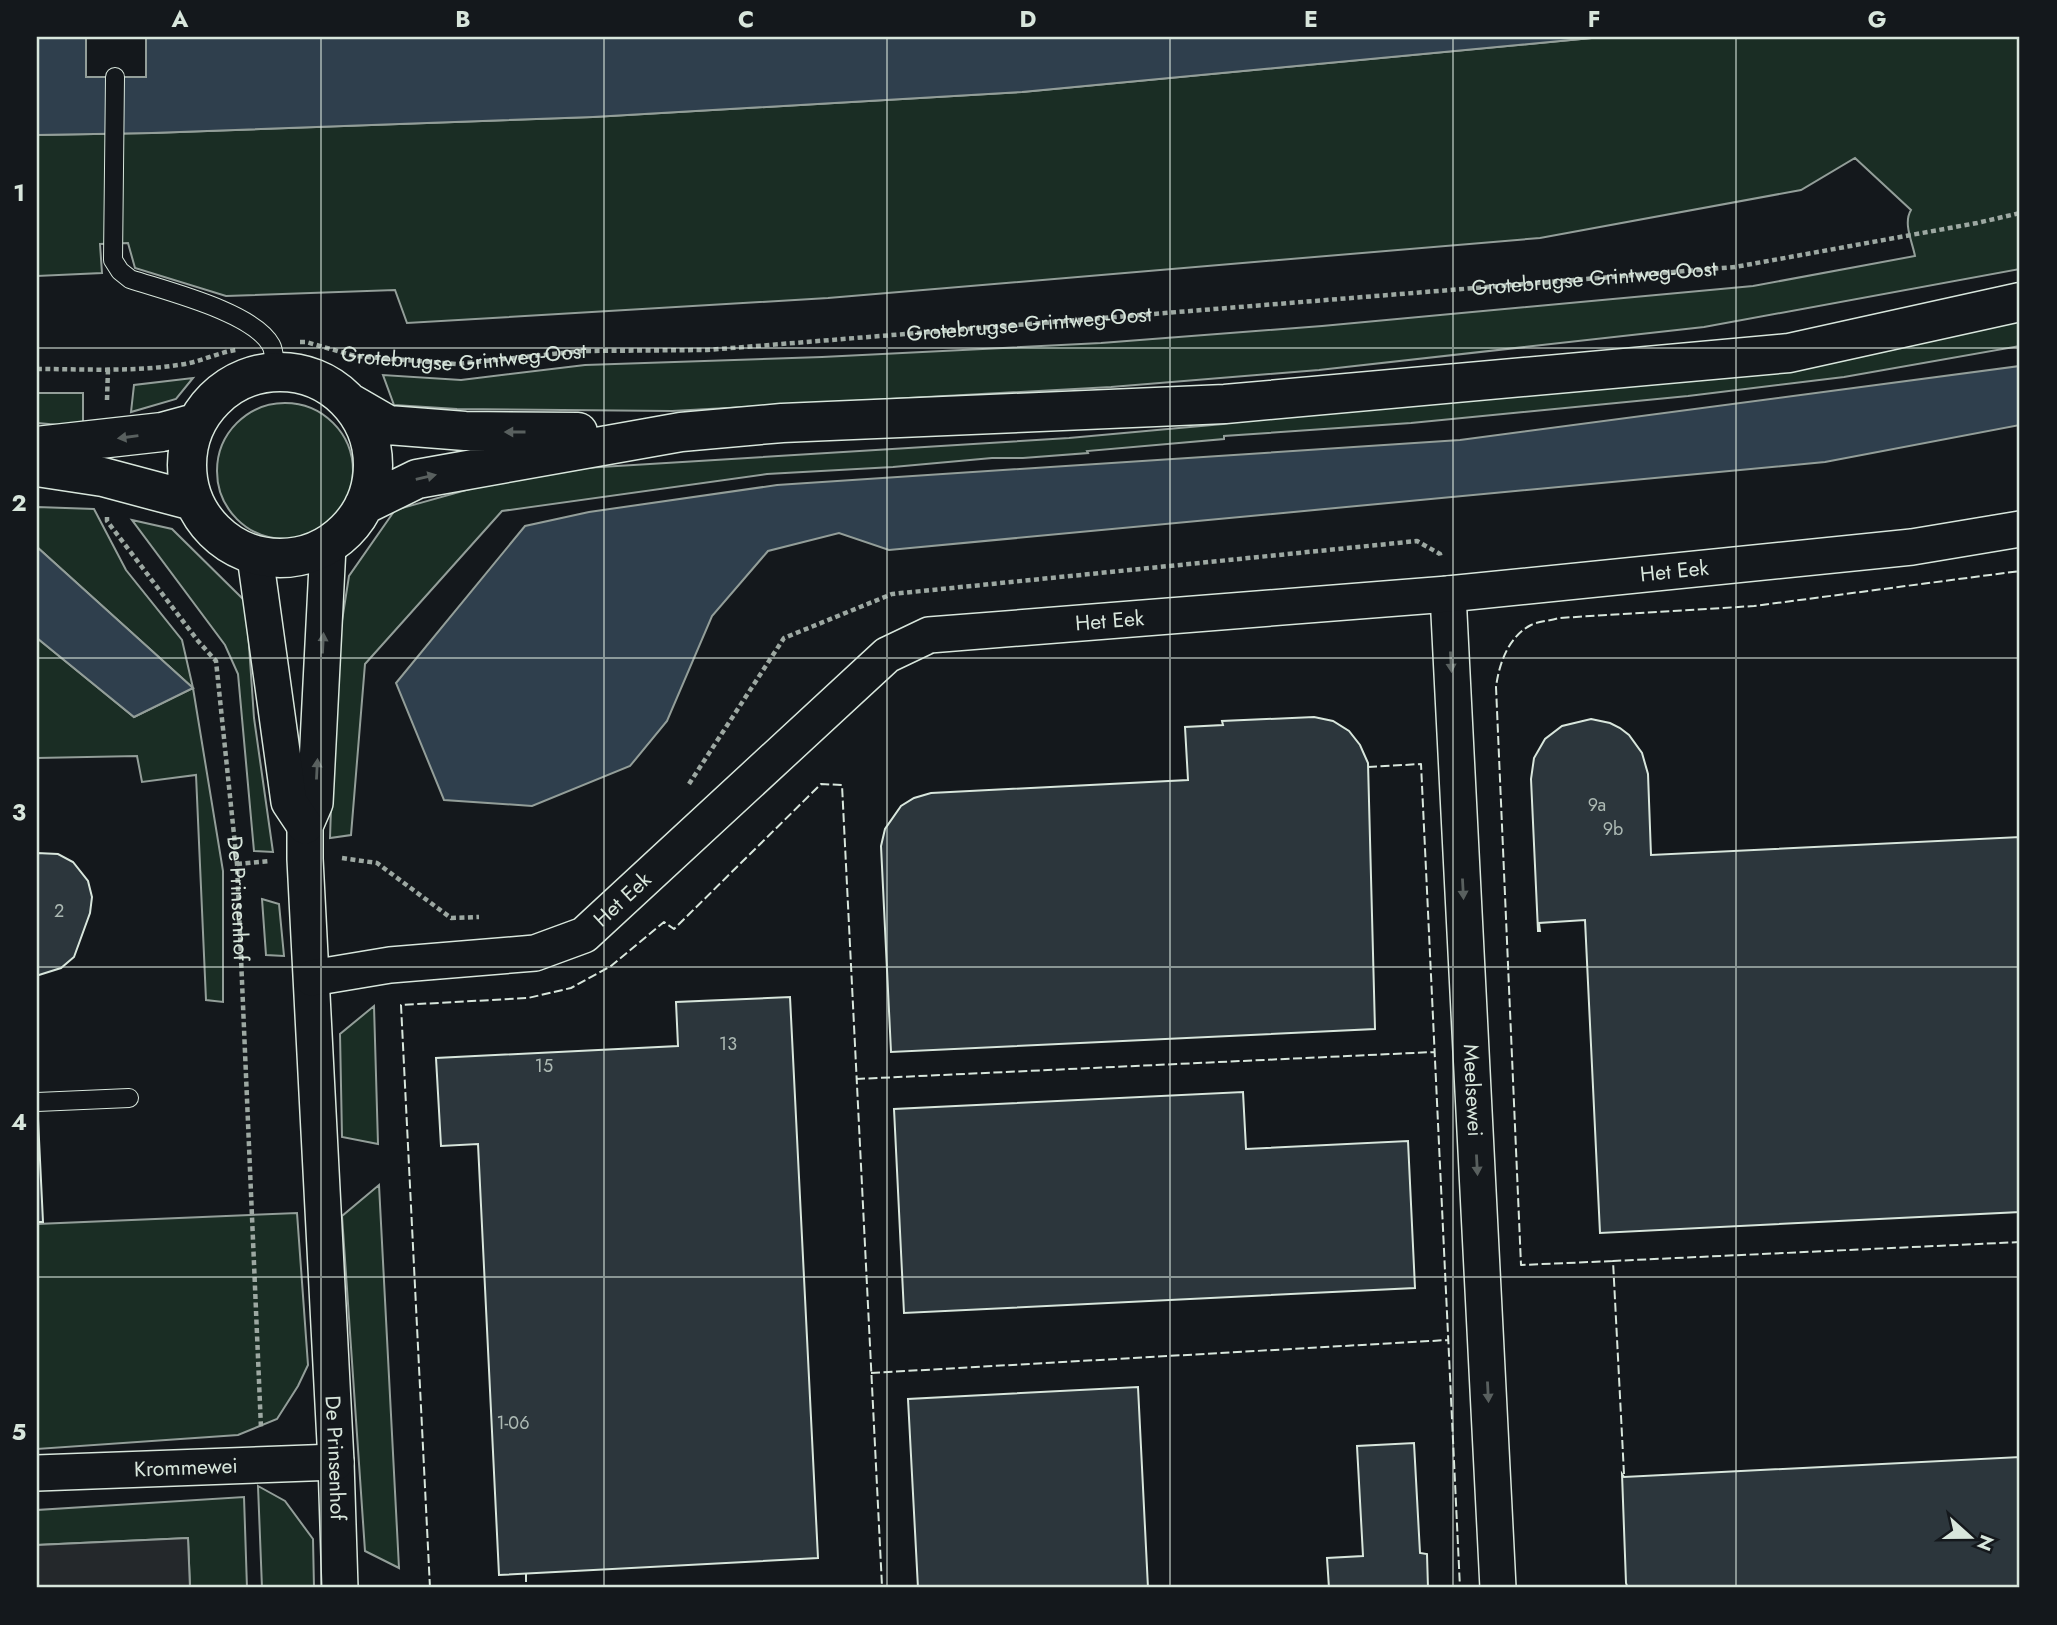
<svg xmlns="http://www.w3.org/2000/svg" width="2057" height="1625" font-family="Jost,sans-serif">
<rect width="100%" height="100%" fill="#14181c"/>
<path fill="#1a2d24" stroke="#939e99" stroke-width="2" d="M 1602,37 L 2020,37 L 2020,269 L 1704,327 L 1319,370 L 1111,387 L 672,411 L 457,409 L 394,405 L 383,375 L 461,380 L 585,365 L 822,357 L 1101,343 L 1322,326 L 1753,286 L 1915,256 C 1912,241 1903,223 1911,210 L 1855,158 L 1801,190 L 1540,238 L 828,298 L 407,323 L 395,290 L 226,296 L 135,268 L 128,243 L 100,244 L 102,273 L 37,276 L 37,135 L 152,133 L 593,117 L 1022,92 Z
M 2020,317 L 2020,346 L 1844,377 L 1688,396 L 1411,423 L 1224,436 L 1224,439 L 1087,451 L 1088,453 L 1023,458 L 992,458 L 893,467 L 767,474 L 502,511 L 365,664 L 351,835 L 330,838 L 336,659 L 349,576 L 395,510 L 516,476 L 552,470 L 1069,438 L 1223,424 L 1282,412 Z
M 193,378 L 176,399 L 131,412 L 134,385 Z
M 37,393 L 83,393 L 83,427 L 37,423 Z
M217 471a68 68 0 1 1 136 0a68 68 0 1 1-136 0Z
M 37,507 L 94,509 L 126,570 L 182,640 L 193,688 L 223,871 L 223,1002 L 206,1000 L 196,775 L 142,782 L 137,756 L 37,758 L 37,638 L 134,717 L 193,688 L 37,547 Z
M 132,520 L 172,529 L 246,602 L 254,718 L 273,852 L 254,851 L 238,674 L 225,645 Z
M 262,899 L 279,904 L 284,956 L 266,955 Z
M 374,1006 L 378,1144 L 342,1137 L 340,1034 Z
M 379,1185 L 399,1568 L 365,1551 L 342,1216 Z
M 297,1213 L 308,1365 L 298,1386 L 277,1419 L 238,1435 L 37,1449 L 37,1224 Z
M 258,1486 L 285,1501 L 313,1539 L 314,1588 L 262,1588 Z
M 244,1497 L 247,1588 L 190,1588 L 188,1538 L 37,1545 L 37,1510 Z"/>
<path fill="#24282b" stroke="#939e99" stroke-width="2" d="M 188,1538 L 190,1588 L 37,1588 L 37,1545 Z"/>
<path fill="#2f3f4d" stroke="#939e99" stroke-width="2" d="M 37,37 L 1602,37 L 1022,92 L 593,117 L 152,133 L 37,135 Z
M 2020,366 L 2020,425 L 1825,462 L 889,550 L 839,533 L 768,551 L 712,616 L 667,721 L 630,766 L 532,806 L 444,800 L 396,683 L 525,526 L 589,512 L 777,485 L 1460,440 Z
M 37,547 L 193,688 L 134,717 L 37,638 Z"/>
<path fill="#14181c" stroke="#939e99" stroke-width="2" d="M 86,37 L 146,37 L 146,77 L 86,77 Z"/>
<path fill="#2c363c" stroke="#d8e6dc" stroke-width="2" d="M 1314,717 L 1333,721 L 1349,731 L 1360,745 L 1368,763 L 1375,1029 L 891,1052 L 881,846 L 885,829 L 901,806 L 914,798 L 931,793 L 1188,780 L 1185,727 L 1223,725 L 1222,721 Z
M 1591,719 L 1610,723 L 1620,728 L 1629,735 L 1642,753 L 1648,774 L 1651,855 L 2020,837 L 2020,1212 L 1600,1233 L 1585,920 L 1539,923 L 1540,931 L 1538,931 L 1531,779 L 1534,758 L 1545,739 L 1562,726 Z
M 37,853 L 58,854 L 73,862 L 88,881 L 92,897 L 90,913 L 74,957 L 61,968 L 39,975 L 37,975 Z
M 790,997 L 818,1558 L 499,1575 L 478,1144 L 441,1146 L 436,1058 L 678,1046 L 676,1002 Z
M 1243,1092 L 1246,1149 L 1408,1141 L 1415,1288 L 904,1313 L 894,1109 Z
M 37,1098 L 43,1222 L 37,1222 Z
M 1138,1387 L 1148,1588 L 918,1588 L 908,1399 Z
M 1414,1443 L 1420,1553 L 1427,1554 L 1428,1588 L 1329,1588 L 1327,1558 L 1363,1556 L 1357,1446 Z
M 2020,1457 L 2020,1588 L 1628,1588 L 1626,1583 L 1622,1474 L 1624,1477 Z"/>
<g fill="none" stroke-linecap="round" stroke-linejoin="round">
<g stroke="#d8e6dc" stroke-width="20">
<path id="service" d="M 115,77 L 113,260 L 120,271 L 130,279 C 166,291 253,312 271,345 C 275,352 274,365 276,372
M 37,1102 L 129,1098"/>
</g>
<g stroke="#d8e6dc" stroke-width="38">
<g id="minor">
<path id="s3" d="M 328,546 L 315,803 L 305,826 L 305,859 L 336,1462 L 340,1588"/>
<path d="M 255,556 L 289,802 L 305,826"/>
<path id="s4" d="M 1448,594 L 1498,1588"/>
<path id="s5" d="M 312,978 L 390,965 L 535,953 L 584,935 L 887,655 L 929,635 L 1448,594 L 1912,547 L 2020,529"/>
<path id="s6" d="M 37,1473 L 336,1462"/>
</g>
</g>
<g stroke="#d8e6dc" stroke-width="41">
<path id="tertiary" d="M187 465a93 93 0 1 1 186 0a93 93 0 1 1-186 0Z
M 350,403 L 388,425 L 465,431 L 578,432
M 37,446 L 162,432 L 195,423
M 37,467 L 103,477 L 193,501
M 364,505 L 417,479 L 681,432 L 782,423 L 1225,404 L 1789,353 L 2020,302"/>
</g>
<g stroke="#9da8a2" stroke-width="4.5" stroke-dasharray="5 3.5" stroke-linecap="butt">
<path id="s1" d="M 300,342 L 306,342 L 355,356 L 456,364 L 582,351 L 707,350 L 1735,267 L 1977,223 L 2020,213"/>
<path d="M 37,369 C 83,369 132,372 178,365 C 198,363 216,353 236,350"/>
<path d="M 107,400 L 108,369"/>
<path id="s2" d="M 107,517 L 107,521 L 198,641 L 216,661 L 237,864 L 261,1428"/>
<path d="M 689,784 L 784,638 L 892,594 L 1417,541 L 1440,554 L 1441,558"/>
<path d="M 342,858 L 377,863 L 451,918 L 479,917"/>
<path d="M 237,864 L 270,861"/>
</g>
<use href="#service" stroke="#14181c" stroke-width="18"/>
<use href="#minor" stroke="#14181c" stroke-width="35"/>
<use href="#tertiary" stroke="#14181c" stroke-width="38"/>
<path stroke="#d8e6dc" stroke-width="2" stroke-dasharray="9 3.5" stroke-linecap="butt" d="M 1368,767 L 1421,764 L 1460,1588
M 856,1079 L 1434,1052
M 1613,1261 L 1521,1265 L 1496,687 C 1499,664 1508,637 1531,625 C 1539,621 1550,621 1559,618 L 1754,606 L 2020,571
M 871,1373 L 1448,1340
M 1624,1474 L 1613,1261 L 2020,1242
M 526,1573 L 526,1588
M 430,1588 L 401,1005 L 528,998 L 571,988 L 611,966 L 664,922 L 674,929 L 821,784 L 842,785 L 882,1586 L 821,1588"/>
</g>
<defs><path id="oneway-solid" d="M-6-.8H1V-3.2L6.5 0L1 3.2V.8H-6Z" transform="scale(1.75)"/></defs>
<g fill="#59605f">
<use href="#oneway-solid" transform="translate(515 432) rotate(-180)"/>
<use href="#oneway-solid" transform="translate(128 437) rotate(172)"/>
<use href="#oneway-solid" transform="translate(426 477) rotate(-13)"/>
<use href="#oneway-solid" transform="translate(323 643) rotate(-87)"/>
<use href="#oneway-solid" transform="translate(1451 662) rotate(87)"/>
<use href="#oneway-solid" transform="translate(317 769) rotate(-87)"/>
<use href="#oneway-solid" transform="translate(1463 889) rotate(87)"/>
<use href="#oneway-solid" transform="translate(1477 1165) rotate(87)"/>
<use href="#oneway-solid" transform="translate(1488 1392) rotate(87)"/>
</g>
<path fill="none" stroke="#d8e6dc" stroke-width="2" stroke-opacity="0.55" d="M 321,37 L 321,1588M 604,37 L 604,1588M 887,37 L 887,1588M 1170,37 L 1170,1588M 1453,37 L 1453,1588M 1736,37 L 1736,1588M 37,348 L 2020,348M 37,658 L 2020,658M 37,967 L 2020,967M 37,1277 L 2020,1277"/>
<g text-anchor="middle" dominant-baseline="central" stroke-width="5" stroke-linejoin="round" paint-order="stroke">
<g font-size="18" fill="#adbab4">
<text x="1597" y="805">9a</text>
<text x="1613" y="829">9b</text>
<text x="59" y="911">2</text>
<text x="728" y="1044">13</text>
<text x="544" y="1066">15</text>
<text x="513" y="1423">1-06</text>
</g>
<g font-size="21" fill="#d8e6dc" stroke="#14181c">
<text stroke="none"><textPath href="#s1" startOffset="1300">Grotebrugse Grintweg-Oost</textPath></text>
<text stroke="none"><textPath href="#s1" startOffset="733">Grotebrugse Grintweg-Oost</textPath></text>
<text stroke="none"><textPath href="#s1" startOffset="166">Grotebrugse Grintweg-Oost</textPath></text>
<text stroke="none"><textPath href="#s5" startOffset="1484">Het Eek</textPath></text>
<text stroke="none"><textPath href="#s5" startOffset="917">Het Eek</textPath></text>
<text stroke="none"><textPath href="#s2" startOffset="420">De Prinsenhof</textPath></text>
<text stroke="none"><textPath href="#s5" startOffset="329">Het Eek</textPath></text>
<text stroke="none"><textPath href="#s4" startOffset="497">Meelsewei</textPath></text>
<text stroke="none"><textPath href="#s3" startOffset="915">De Prinsenhof</textPath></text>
<text stroke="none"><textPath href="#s6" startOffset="149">Krommewei</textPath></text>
</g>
</g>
<rect width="2057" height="1625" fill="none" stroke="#14181c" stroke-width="77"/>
<g transform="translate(1970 1537) rotate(111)" stroke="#14181c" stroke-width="5" paint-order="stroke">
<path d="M0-5L12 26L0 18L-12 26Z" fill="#d8e6dc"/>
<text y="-10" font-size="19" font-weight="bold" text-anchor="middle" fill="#d8e6dc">N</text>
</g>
<rect x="38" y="38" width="1980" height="1548" fill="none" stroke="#d8e6dc" stroke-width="2.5"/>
<g font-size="23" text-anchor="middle" font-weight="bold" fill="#d8e6dc">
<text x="180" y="27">A</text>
<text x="463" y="27">B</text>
<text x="746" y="27">C</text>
<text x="1028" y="27">D</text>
<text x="1311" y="27">E</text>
<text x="1594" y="27">F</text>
<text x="1877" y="27">G</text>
<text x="19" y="201">1</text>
<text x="19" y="511">2</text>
<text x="19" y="820">3</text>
<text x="19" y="1130">4</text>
<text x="19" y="1440">5</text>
</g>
</svg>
